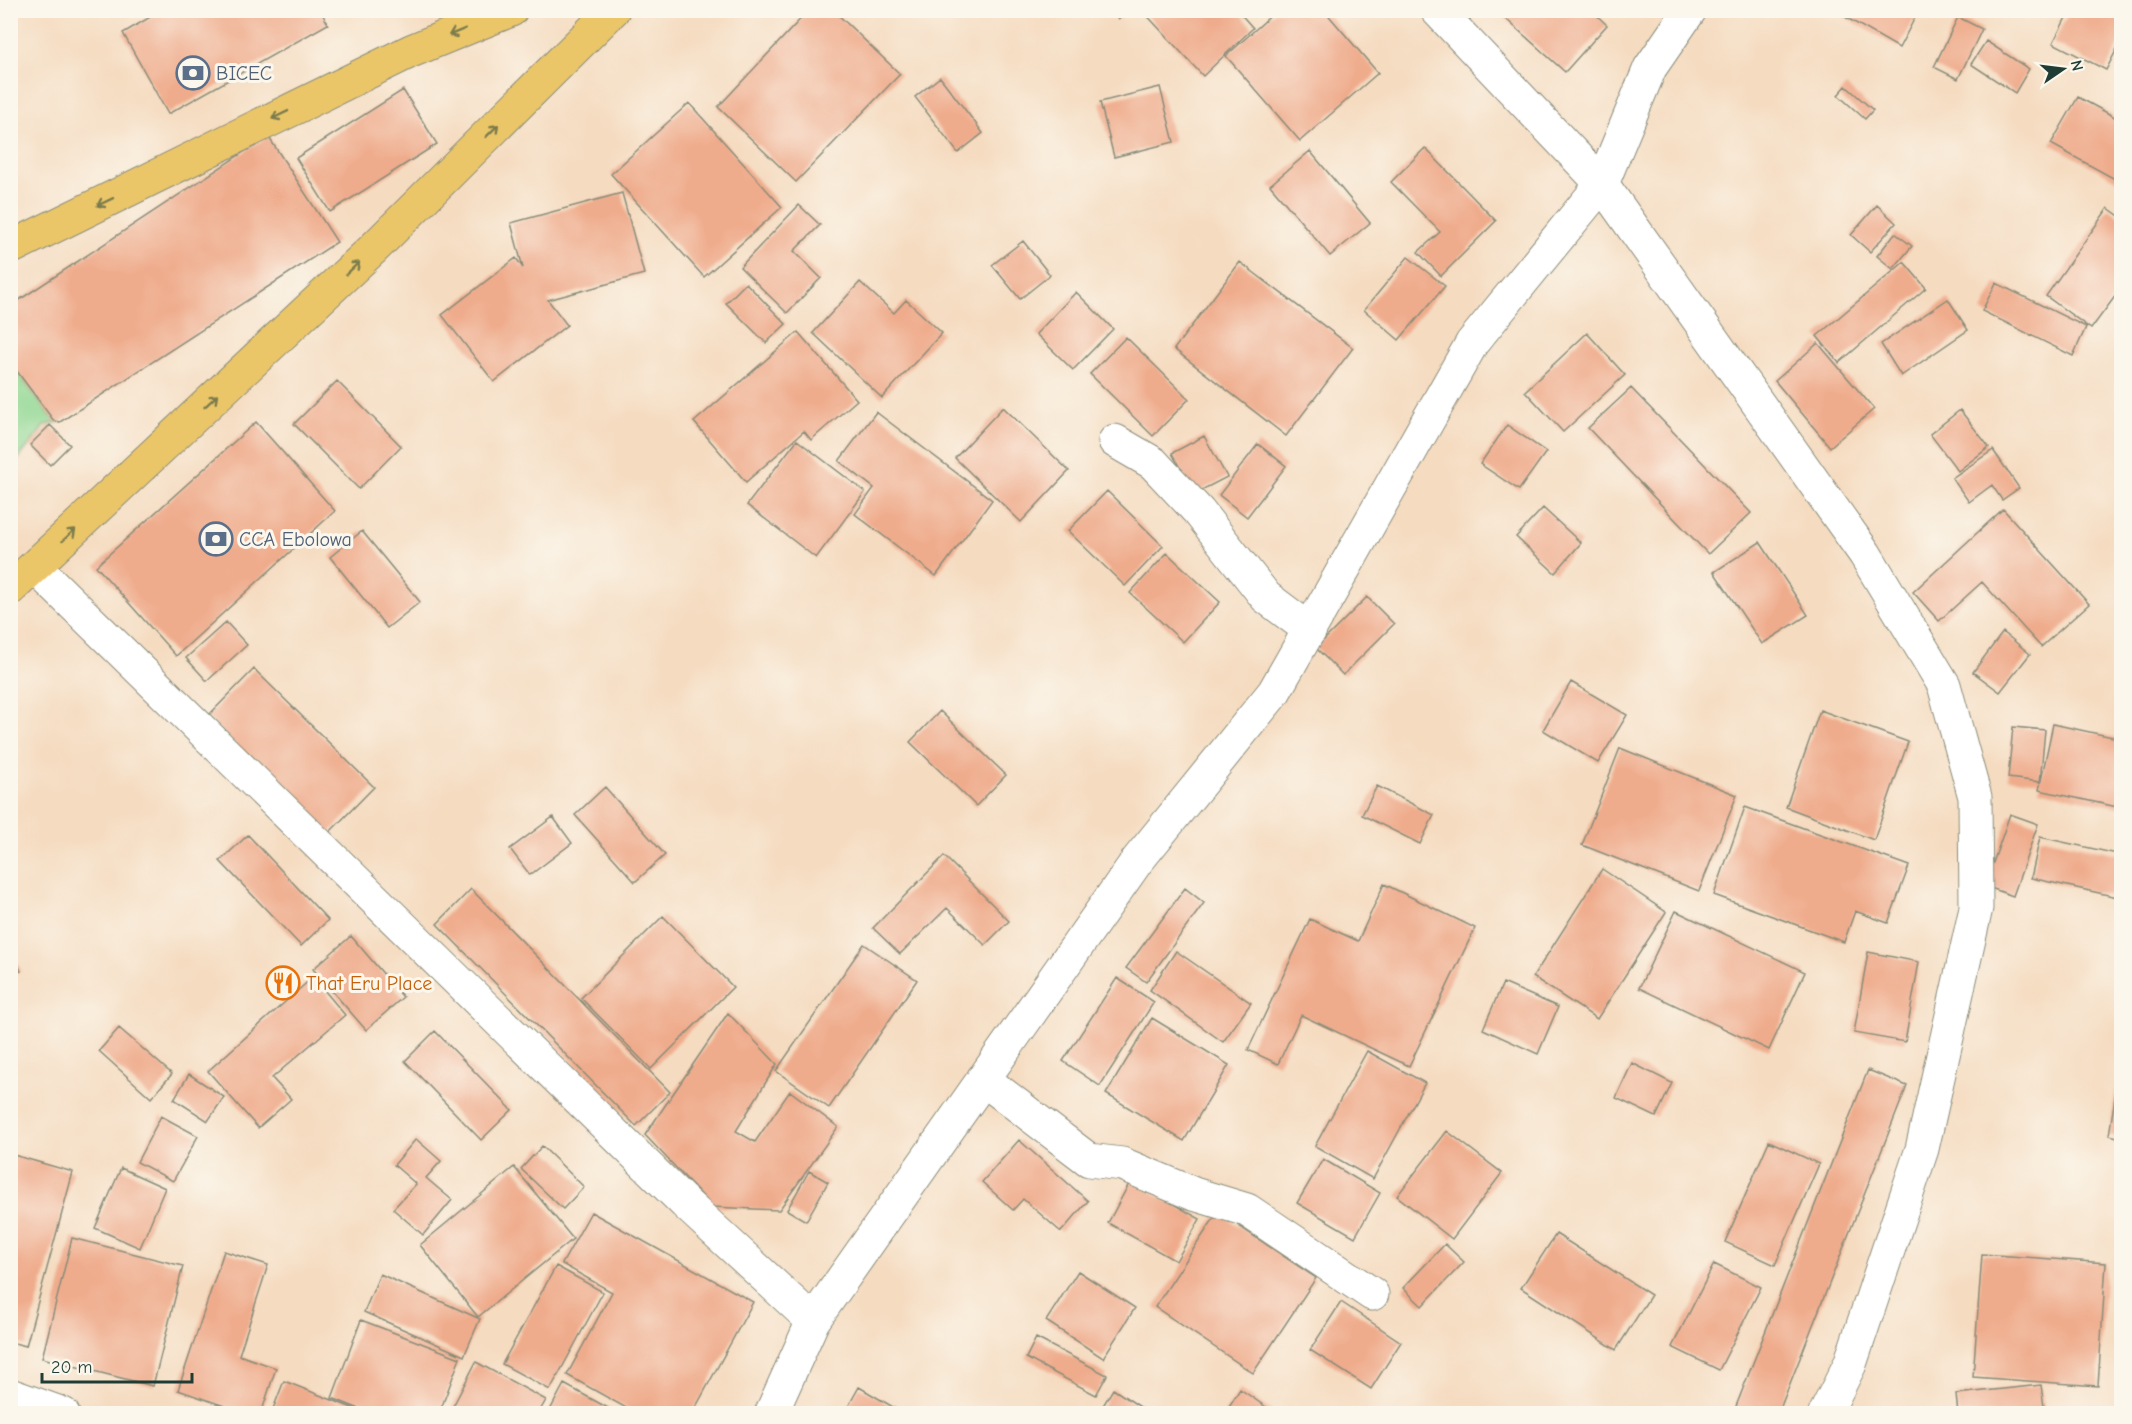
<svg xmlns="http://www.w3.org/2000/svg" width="2132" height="1424" font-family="'Comic Neue',sans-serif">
<rect width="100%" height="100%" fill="#fbf7ec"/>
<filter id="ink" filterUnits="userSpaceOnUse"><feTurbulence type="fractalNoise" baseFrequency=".0167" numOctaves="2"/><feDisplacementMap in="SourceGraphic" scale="12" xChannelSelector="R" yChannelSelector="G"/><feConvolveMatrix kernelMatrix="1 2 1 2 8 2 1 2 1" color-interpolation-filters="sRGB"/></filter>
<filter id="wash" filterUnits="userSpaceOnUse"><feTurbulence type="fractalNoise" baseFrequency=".008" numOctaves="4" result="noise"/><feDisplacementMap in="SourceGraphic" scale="24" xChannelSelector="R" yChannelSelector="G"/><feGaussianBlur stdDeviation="1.35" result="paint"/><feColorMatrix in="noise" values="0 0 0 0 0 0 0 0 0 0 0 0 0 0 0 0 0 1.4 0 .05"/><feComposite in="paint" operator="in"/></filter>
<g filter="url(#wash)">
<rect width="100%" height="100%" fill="#f5dcc1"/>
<path fill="#8fd792" stroke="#578a63" stroke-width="1.5" d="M 10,362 L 54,421 L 60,422 L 45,425 L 11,468 Z"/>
<g id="blocks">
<path fill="#efac8c" d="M 162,10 L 320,10 L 328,24 L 168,114 L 123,33 Z
M 809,10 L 833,10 L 900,74 L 796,182 L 718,107 Z
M 1111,10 L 1128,10 L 1119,19 Z
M 1142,10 L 1237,10 L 1253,28 L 1203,76 Z
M 1277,10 L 1324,10 L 1378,73 L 1300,141 L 1226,56 Z
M 1496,10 L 1591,10 L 1607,25 L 1565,72 Z
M 1833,10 L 1919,10 L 1899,48 Z
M 2070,10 L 2122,10 L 2122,39 L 2106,70 L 2053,43 Z
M 1958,17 L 1982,29 L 1958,79 L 1934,67 Z
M 1986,41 L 2029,69 L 2015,93 L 1971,64 Z
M 940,77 L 983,133 L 958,153 L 915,97 Z
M 1846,86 L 1873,110 L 1865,119 L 1838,95 Z
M 1160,87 L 1174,142 L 1114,157 L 1100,102 Z
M 403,90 L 437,144 L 330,212 L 296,158 Z
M 2078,97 L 2122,121 L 2122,183 L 2051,144 Z
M 689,103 L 782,207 L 704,277 L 611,174 Z
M 268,136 L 337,242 L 60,422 L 54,421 L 10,362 L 10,306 Z
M 1425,148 L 1496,221 L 1441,276 L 1418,252 L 1440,232 L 1391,182 Z
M 1310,151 L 1370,223 L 1330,256 L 1270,185 Z
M 622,193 L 644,274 L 548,300 L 567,325 L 494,382 L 442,315 L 516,258 L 523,268 L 511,223 Z
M 799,205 L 820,225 L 794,251 L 821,278 L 787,313 L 740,267 Z
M 1877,205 L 1896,223 L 1870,252 L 1851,235 Z
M 2108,208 L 2122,218 L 2122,287 L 2091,329 L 2046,296 Z
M 1895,233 L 1912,246 L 1893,269 L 1877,256 Z
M 1023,241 L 1050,275 L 1020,299 L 992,265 Z
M 1408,257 L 1445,286 L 1399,340 L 1364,310 Z
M 1240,262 L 1353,348 L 1286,436 L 1174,349 Z
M 1904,262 L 1926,288 L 1839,363 L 1817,336 Z
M 860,282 L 894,313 L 906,300 L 942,333 L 882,398 L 813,333 Z
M 746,283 L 786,324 L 766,343 L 726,303 Z
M 1996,283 L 2086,327 L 2073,356 L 1982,311 Z
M 1076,292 L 1113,329 L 1073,370 L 1036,334 Z
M 1948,299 L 1968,330 L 1901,376 L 1881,344 Z
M 798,332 L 857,400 L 811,440 L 804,431 L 746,482 L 694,422 Z
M 1587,333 L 1625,375 L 1563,432 L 1525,391 Z
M 1126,337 L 1189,399 L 1153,436 L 1090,374 Z
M 1818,343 L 1874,409 L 1830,447 L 1775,381 Z
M 337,381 L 401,446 L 359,489 L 294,424 Z
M 1631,388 L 1751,513 L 1708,554 L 1588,428 Z
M 1003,407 L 1069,471 L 1021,522 L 955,458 Z
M 1960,410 L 1989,447 L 1958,471 L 1930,434 Z
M 876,412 L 992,500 L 936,576 L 855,514 L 874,488 L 839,461 Z
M 256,422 L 335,511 L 176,656 L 96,566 Z
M 50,425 L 70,445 L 50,465 L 30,445 Z
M 1507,425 L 1546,452 L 1519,490 L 1480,464 Z
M 1204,436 L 1227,477 L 1194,494 L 1172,453 Z
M 797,440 L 865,492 L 816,558 L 747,505 Z
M 1258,444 L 1286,466 L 1247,517 L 1219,495 Z
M 1993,450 L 2019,488 L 2002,500 L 1992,485 L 1969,502 L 1952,478 Z
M 1107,491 L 1163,546 L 1125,586 L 1068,531 Z
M 1543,508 L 1581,543 L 1555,573 L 1516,537 Z
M 2003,509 L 2089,604 L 2041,647 L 1982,582 L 1939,621 L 1913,592 Z
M 362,531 L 420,602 L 387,628 L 330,557 Z
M 1760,542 L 1808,615 L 1762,644 L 1714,572 Z
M 1167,553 L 1220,602 L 1183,642 L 1130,593 Z
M 1367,597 L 1394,624 L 1343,675 L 1316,648 Z
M 226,622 L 247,645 L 207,681 L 186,658 Z
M 2003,632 L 2030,654 L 2000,692 L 1973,672 Z
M 254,669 L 374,787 L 326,836 L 207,717 Z
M 1571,682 L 1627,715 L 1598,763 L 1543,730 Z
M 1820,710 L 1908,742 L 1874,840 L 1786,807 Z
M 940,711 L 1006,775 L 976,806 L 910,742 Z
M 2053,724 L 2122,739 L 2122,808 L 2039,790 Z
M 2013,727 L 2045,730 L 2040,782 L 2008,778 Z
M 1620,748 L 1737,795 L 1699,891 L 1582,845 Z
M 1377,786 L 1434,815 L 1420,844 L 1362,815 Z
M 605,787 L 665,855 L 635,882 L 575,815 Z
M 1745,807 L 1909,866 L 1888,923 L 1855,911 L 1844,942 L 1714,895 Z
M 2010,814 L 2038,824 L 2013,896 L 1985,886 Z
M 553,817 L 572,843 L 530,875 L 510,849 Z
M 248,835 L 328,920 L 301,946 L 220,861 Z
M 2040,837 L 2122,855 L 2122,898 L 2031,878 Z
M 944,856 L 1009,921 L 985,945 L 947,908 L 900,954 L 873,928 Z
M 1602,869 L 1666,912 L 1597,1019 L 1533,977 Z
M 1384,884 L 1475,928 L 1409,1066 L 1301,1015 L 1278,1064 L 1248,1050 L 1310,919 L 1358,941 Z
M 1185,888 L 1204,903 L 1146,982 L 1126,968 Z
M 471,889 L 670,1092 L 636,1126 L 437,924 Z
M 1676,911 L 1805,972 L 1769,1050 L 1639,988 Z
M 663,916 L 733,987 L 651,1069 L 581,998 Z
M 351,936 L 403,997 L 366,1030 L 313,969 Z
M 864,944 L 917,980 L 829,1108 L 776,1071 Z
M 10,948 L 21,971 L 10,975 Z
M 1176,951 L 1251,1003 L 1223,1042 L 1150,990 Z
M 1868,952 L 1919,962 L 1905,1042 L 1854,1033 Z
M 313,977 L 345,1015 L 272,1078 L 291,1099 L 258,1128 L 208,1071 Z
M 1117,978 L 1154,1002 L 1100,1086 L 1063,1061 Z
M 1503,983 L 1558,1007 L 1538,1054 L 1483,1029 Z
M 728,1013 L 777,1064 L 736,1131 L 755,1142 L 790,1091 L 838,1127 L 779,1210 L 713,1207 L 645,1135 Z
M 1152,1018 L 1229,1065 L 1184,1141 L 1106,1094 Z
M 119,1028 L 172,1074 L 151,1098 L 99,1051 Z
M 435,1031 L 512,1110 L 481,1140 L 405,1061 Z
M 1367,1051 L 1425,1083 L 1373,1179 L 1315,1146 Z
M 1632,1063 L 1672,1083 L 1656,1117 L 1616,1098 Z
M 2120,1066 L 2122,1066 L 2122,1138 L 2109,1135 Z
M 1868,1070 L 1907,1086 L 1778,1414 L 1733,1414 Z
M 189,1074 L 224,1097 L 208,1121 L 174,1099 Z
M 161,1116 L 198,1136 L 173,1181 L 137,1162 Z
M 1447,1131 L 1502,1173 L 1452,1239 L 1397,1196 Z
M 416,1139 L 441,1161 L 426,1178 L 452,1200 L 423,1235 L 393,1209 L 416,1184 L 394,1165 Z
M 1019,1140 L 1088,1201 L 1061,1232 L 1023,1199 L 1013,1210 L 982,1182 Z
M 1769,1141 L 1819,1164 L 1775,1265 L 1725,1242 Z
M 542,1146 L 584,1187 L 563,1209 L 521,1169 Z
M 10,1154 L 73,1172 L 26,1346 L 10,1342 Z
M 1323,1159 L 1380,1193 L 1355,1237 L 1297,1203 Z
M 514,1167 L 573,1239 L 478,1317 L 420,1245 Z
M 121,1168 L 165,1188 L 140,1248 L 95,1228 Z
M 809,1171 L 828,1182 L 806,1221 L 787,1210 Z
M 1131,1180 L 1200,1219 L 1176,1261 L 1108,1223 Z
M 591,1212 L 753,1302 L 692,1414 L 637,1414 L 567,1375 L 612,1292 L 562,1264 Z
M 1218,1212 L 1316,1278 L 1253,1373 L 1155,1307 Z
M 1556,1234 L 1651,1295 L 1616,1350 L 1521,1288 Z
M 72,1238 L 183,1266 L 153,1386 L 42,1358 Z
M 1445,1244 L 1464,1262 L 1422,1306 L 1403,1288 Z
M 224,1251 L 268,1265 L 239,1355 L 276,1368 L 261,1414 L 248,1414 L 178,1390 Z
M 1982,1254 L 2106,1263 L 2098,1386 L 1973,1377 Z
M 1714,1264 L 1761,1287 L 1719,1370 L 1672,1347 Z
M 556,1266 L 603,1292 L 550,1390 L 502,1364 Z
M 1078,1271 L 1135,1308 L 1103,1358 L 1046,1321 Z
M 380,1274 L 480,1319 L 464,1356 L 364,1312 Z
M 1341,1302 L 1401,1342 L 1371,1389 L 1310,1350 Z
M 361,1320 L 460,1358 L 439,1414 L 372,1414 L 332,1398 Z
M 1036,1338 L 1107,1375 L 1096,1395 L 1026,1358 Z
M 476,1362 L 546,1400 L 538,1414 L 449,1414 Z
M 284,1381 L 365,1413 L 365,1414 L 271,1414 Z
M 564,1384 L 619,1414 L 548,1414 Z
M 2041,1385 L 2045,1414 L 1958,1414 L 1956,1394 Z
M 859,1387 L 905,1414 L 844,1414 Z
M 1113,1389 L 1151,1414 L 1098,1414 Z
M 1240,1389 L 1276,1414 L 1224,1414 Z"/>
</g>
</g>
<g filter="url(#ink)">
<use href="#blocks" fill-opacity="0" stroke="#8a8c7a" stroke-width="1.5"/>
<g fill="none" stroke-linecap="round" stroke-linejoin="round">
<g stroke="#8a8c7a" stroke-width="35">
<path id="minor" d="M 1437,10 L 1602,184 L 1865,554 L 1944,685 L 1975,797 L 1976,908 L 1922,1149 L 1850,1364 L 1825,1414
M 1115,441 L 1153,463 L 1199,512 L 1266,597 L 1310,630
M 35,567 L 685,1203 L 813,1321
M 983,1079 L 1089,1160 L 1122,1164 L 1194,1194 L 1247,1210 L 1372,1294
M 10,1395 L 63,1414
M 771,1414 L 813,1321 L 1137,861 L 1274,692 L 1472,343 L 1602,184 L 1650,68 L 1690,10"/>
</g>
<g stroke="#8a8c7a" stroke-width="35">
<path id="major" d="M 10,248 L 411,51 L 511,10
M 10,589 L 372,250 L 613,10"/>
</g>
<use href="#minor" stroke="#fff" stroke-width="33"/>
<use href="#major" stroke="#ebc669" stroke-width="33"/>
</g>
<defs><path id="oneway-shaft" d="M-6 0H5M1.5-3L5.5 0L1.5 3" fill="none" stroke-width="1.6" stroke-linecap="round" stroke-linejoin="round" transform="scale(1.5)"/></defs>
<g stroke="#7b7b4c">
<use href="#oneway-shaft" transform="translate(457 32) rotate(158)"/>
<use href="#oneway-shaft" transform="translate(280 115) rotate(154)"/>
<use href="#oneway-shaft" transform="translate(492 131) rotate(-45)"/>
<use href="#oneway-shaft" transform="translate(105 202) rotate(154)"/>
<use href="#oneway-shaft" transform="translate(353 268) rotate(-43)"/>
<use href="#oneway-shaft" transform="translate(211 401) rotate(-43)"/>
<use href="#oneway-shaft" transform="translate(69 535) rotate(-43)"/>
</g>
</g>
<defs>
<g id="bank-ring" transform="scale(1.725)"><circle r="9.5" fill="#fbf7ec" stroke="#5c6f8a" stroke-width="1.5"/><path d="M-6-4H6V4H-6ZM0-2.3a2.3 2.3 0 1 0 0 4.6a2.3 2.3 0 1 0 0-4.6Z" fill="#5c6f8a"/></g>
<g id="restaurant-ring" transform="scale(1.725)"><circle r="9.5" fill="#fbf7ec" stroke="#e8710a" stroke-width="1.5"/><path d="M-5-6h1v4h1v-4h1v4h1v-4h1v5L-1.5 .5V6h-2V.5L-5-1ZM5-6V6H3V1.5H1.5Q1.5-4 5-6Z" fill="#e8710a"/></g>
</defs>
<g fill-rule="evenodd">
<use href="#bank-ring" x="193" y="73"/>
<use href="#bank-ring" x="216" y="539"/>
<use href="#restaurant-ring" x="283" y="983"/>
</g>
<g text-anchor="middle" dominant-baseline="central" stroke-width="6" stroke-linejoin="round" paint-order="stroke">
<g font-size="20" fill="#4e5e75" stroke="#fbf7ec" text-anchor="start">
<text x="216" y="73">BICEC</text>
<text x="239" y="539">CCA Ebolowa</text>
</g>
<g font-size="20" fill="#c56008" stroke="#fbf7ec" text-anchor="start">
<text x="306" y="983">That Eru Place</text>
</g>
</g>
<rect width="2132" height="1424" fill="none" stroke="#fbf7ec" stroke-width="36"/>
<g transform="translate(2063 69) rotate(76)" stroke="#fbf7ec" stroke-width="4.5" paint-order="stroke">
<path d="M0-4.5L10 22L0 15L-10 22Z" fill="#1f3d34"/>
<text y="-9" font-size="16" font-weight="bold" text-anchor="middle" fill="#1f3d34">N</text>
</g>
<path d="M42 1373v9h150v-9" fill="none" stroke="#1f3d34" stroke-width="3"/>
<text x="51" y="1373" font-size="18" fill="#1f3d34" stroke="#fbf7ec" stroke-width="4.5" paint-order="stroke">20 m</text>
</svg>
